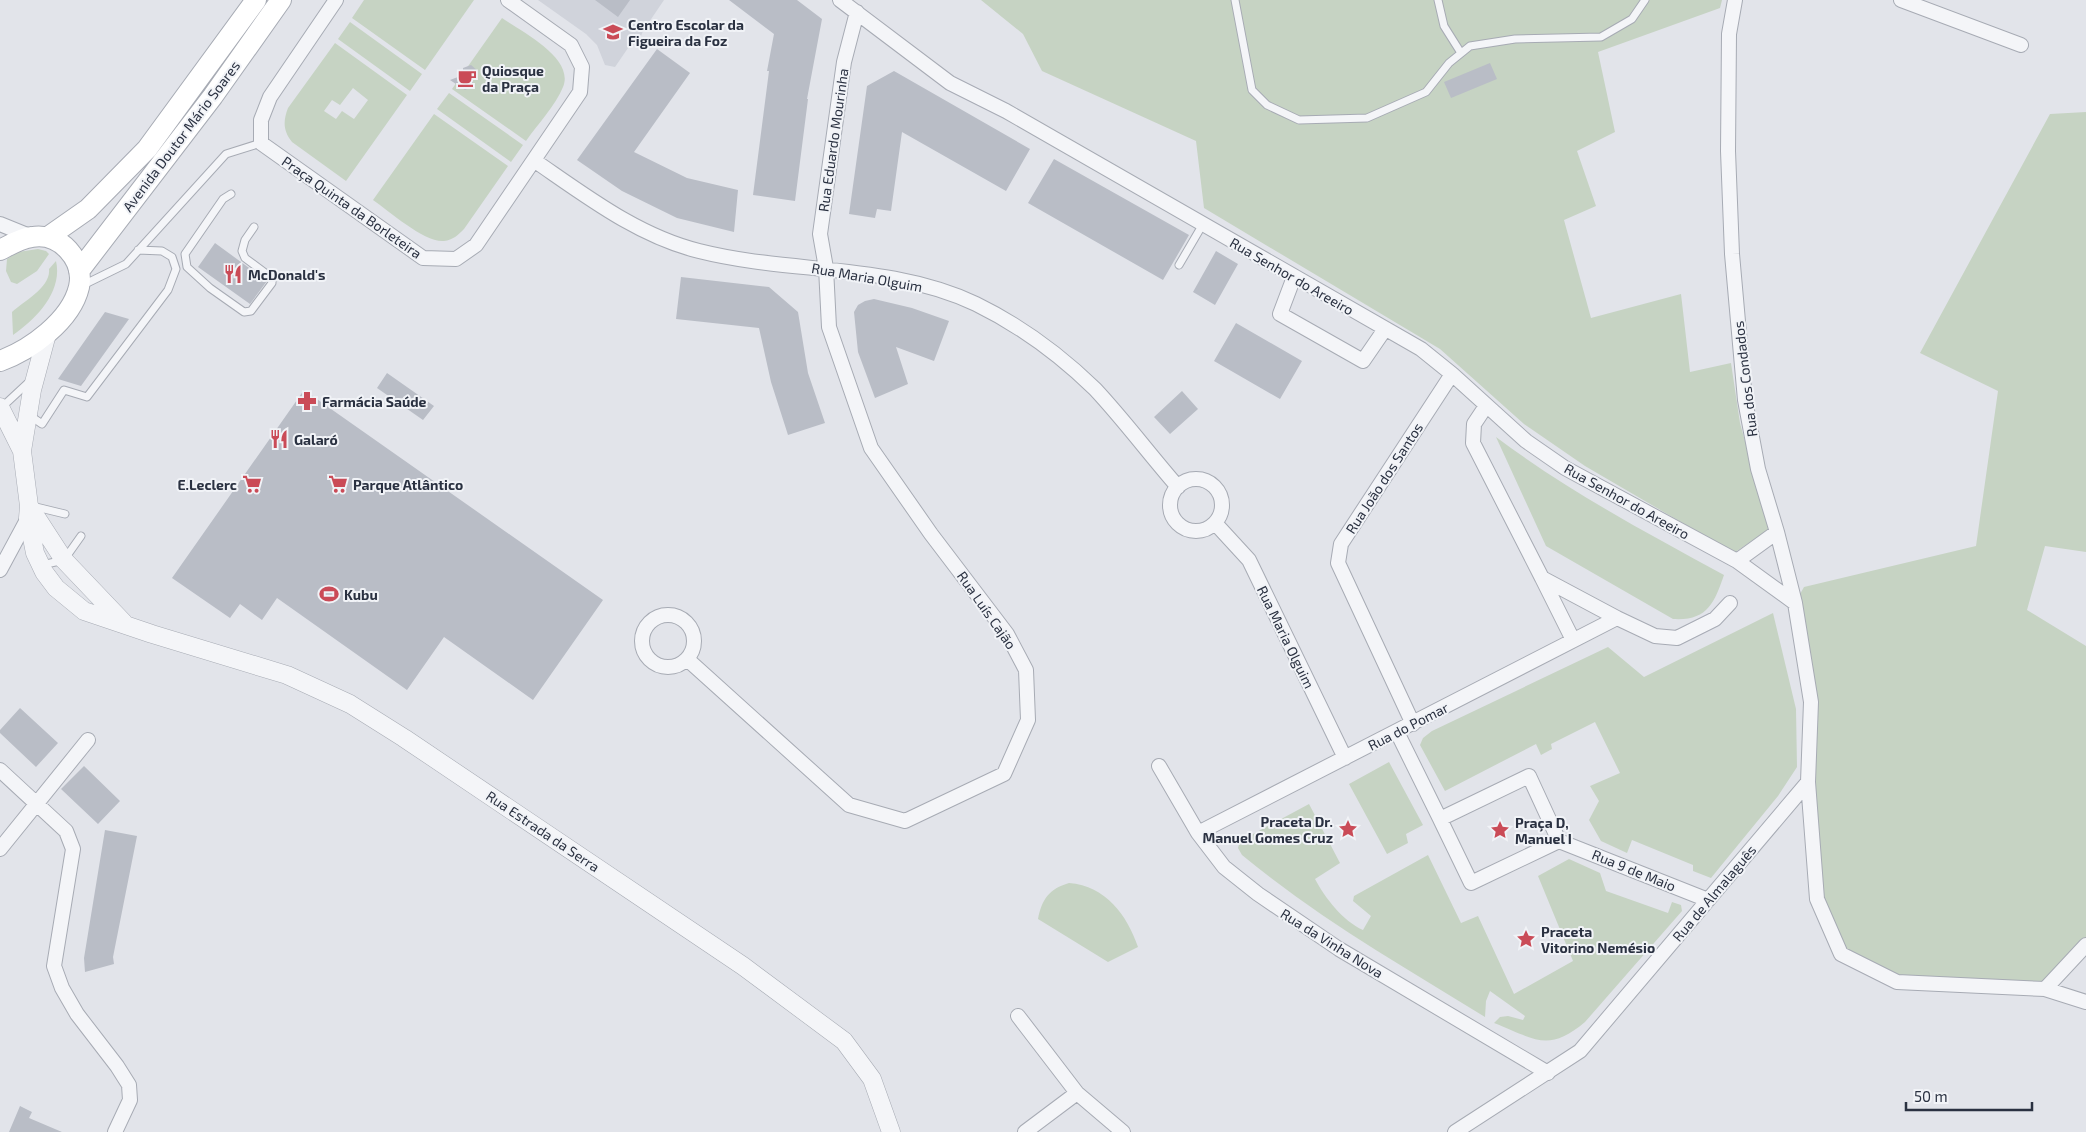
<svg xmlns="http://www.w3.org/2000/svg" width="2086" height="1132" font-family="'Exo 2',sans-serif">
<rect width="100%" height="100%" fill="#e2e4ea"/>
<path fill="#d0d3db" d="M 538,0 L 664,0 L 643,31 L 639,41 L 628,48 L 615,67 L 605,65 L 597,45 L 586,34 Z"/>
<path fill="#c6d3c3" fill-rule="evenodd" d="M 364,0 L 474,0 L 425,70 L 352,18 Z
M 981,0 L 1722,0 L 1720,8 L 1598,52 L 1615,132 L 1577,151 L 1596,206 L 1564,220 L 1591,318 L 1681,294 L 1690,372 L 1731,363 L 1740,423 L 1769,529 L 1734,553 L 1585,466 L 1524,424 L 1440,349 L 1204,208 L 1196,141 L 1042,71 L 1023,34 Z
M 502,18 C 522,32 575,58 563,87 C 556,105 537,125 526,141 L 452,89 Z
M 350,22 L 422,74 L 410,91 L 338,39 Z
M 335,43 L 407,95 L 346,181 L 292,142 C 283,131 283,121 288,108 ZM 353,88 L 368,100 L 354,119 L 342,111 L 336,119 L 324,111 L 332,100 L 340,105 Z
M 449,93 L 523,145 L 511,162 L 437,109 Z
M 2086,112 L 2086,552 L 2045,546 L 2027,610 L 2086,646 L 2086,945 L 2045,989 L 1897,982 L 1841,954 L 1817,899 L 1811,702 L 1795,603 L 1804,587 L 1976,546 L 1998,391 L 1920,353 L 2050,114 Z
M 434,114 L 508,166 L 464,229 C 458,235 453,240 444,241 C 425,243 389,211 373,200 Z
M 38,249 L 46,251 L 49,254 L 37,271 L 17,284 L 11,282 L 6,271 L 7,259 L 18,252 Z
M 56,261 C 63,292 36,319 13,335 L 12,312 C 24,301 51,287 49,269 Z
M 1496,437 C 1568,491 1645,532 1724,575 C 1714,604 1707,621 1673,619 L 1546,546 Z
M 1773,613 L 1796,709 L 1797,767 L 1778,796 L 1711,878 L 1693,871 L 1693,865 L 1632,840 L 1627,853 L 1601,841 L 1589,820 L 1599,801 L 1590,786 L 1620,773 L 1595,722 L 1551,744 L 1552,749 L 1541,755 L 1536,744 L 1445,791 L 1420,745 L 1423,738 L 1432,731 L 1608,647 L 1644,677 Z
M 1389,762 L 1423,825 L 1406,834 L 1408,843 L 1387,854 L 1349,784 Z
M 1309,804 L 1340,863 L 1315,879 C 1325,898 1343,921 1363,930 L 1371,916 L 1353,901 L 1354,896 L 1428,855 L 1461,923 L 1478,916 L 1514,994 L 1573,961 L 1538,876 L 1569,859 L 1600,873 L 1606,891 L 1668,913 L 1672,902 L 1681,905 L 1682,911 L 1585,1022 C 1548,1053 1535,1039 1494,1023 L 1500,1017 L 1508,1016 L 1523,1020 L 1525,1016 L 1490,991 L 1486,1001 L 1485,1017 C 1402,966 1318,918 1242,855 L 1238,848 L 1240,841 Z
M 1069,883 C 1106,886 1127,915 1138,947 L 1108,962 L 1038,919 C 1042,899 1049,889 1069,883 Z"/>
<path fill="#b9bdc6" d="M 595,0 L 630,0 L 618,17 Z
M 729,0 L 797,0 L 822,19 L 807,99 L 808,99 L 795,201 L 753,195 L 769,71 L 767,71 L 774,34 Z
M 657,49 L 690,73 L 634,152 L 687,178 L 738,190 L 734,232 L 677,218 L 622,191 L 577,160 Z
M 1490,63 L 1497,79 L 1451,98 L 1444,82 Z
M 471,65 L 478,71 L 477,79 L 473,80 L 473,86 L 465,90 L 450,80 L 463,75 L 463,68 Z
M 894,71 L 1030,149 L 1006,191 L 902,132 L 891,211 L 877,209 L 875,218 L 849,214 L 867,86 Z
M 1054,159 L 1189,235 L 1163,280 L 1028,203 Z
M 215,243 L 267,281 L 250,304 L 198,267 Z
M 1216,251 L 1238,264 L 1215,305 L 1193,292 Z
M 681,277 L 769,287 L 798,312 L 808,373 L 825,423 L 788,435 L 771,382 L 759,328 L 676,319 Z
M 874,299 L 912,308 L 949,321 L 934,361 L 896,347 L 908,384 L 875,398 L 858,352 L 854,312 L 858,305 L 865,301 Z
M 105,312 L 129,319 L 81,386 L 58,379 Z
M 1236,323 L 1302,361 L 1280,399 L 1214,361 Z
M 387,373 L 434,406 L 423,420 L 377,388 Z
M 304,390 L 603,600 L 533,700 L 444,637 L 407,690 L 277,598 L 262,620 L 240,604 L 230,618 L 172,578 Z
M 1182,391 L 1198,409 L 1170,434 L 1154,417 Z
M 20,708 L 58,743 L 36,767 L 0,733 L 0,730 Z
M 84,766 L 120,801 L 98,824 L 61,789 Z
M 105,830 L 137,836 L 113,957 L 114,964 L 85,972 L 84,958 Z
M 20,1106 L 32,1112 L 29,1118 L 62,1132 L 9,1132 Z"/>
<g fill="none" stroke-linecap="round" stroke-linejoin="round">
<g stroke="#a7abb4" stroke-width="9">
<path id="service" d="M 1235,0 L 1252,90 L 1267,105 L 1299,120 L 1367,118 L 1426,92 L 1449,63 L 1470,46 L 1515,39 L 1601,37 L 1632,19 L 1645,0
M 1438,0 L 1444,26 L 1461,53
M 231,194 L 223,199 L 185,254 L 187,267 L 210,288 L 244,312 L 251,311 L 272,283 L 272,278 L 245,258 L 242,251 L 245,240 L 254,227
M 1179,265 L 1203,224
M 81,286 L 126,264 L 226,154 L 261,143
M 1,408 L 30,381
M 29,415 L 42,424 L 64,390 L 87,397 L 168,290 L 176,269 L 172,257 L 162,251 L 138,250
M 32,506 L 65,514
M 42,565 L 64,560 L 81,536"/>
</g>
<g stroke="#a7abb4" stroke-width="16">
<path id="minor" d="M 336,0 L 270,97 L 261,120 L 261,143 L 423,258 L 456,259 L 476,245 L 580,92 L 582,67 L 571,45 L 508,0
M 840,0 L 950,83 L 1006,111 L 1421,349 L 1452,374 L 1526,441 L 1565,468 L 1737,561
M 1735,0 L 1729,34 L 1728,151 L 1732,254 L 1745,400 L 1758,469 L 1777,532 L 1795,603 L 1811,702 L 1808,782 L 1817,899 L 1841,954 L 1897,982 L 2045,989 L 2086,1002
M 1901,0 L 2021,45
M 535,161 C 586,196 638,236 699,251 C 790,274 889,263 976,304 C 1019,325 1060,355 1095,389 C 1124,420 1150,455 1178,487
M 0,224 L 32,237
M 1294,277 L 1280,314 L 1363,361 L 1385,329
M 1486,406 L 1474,424 L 1473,443 L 1542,578 L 1617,618 L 1655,636 L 1677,638 L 1715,619 L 1730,603
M1170 505a26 26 0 1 1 52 0a26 26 0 1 1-52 0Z
M 1215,523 L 1249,560 L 1345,758
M 1777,532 L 1737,561 L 1795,603
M 0,570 L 28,518
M 1542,578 L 1573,640
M642 641a26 26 0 1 1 52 0a26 26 0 1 1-52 0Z
M 687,659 L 849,805 L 905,821 L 1004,774 L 1028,720 L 1026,670 L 1007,634 L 931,534 L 871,448 L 829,327 L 826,268 L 820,234 L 844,62 L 857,12
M 1413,724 L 1338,563 L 1341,544 L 1452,374
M 1397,732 L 1440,819
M 1159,766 L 1198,833 L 1224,867 L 1258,894 L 1339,949 L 1548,1073
M 0,770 L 66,831 L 73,849 L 54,966 L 62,988 L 77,1014 L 117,1066 L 129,1085 L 130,1100 L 115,1132
M 1529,776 L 1559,841 L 1471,883 L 1440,819 Z
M 1198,833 L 1617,618
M 1559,841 L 1708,900
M 0,849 L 88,740
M 2045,989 L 2086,945
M 1018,1016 L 1077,1093 L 1123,1132
M 1025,1132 L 1077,1093
M 1455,1132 L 1580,1051 L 1808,782"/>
</g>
<g stroke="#a7abb4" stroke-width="19">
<path id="tertiary" d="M 47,334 L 32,390 L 22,451 L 29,506 L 28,518 L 35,553 L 44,572 L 56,588 L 84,611 L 152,634 L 287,675 L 350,704 L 404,738 L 743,966 L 844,1041 L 872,1079 L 891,1132
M 0,407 L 22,451
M 29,506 L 64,560 L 124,623"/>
</g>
<g stroke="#a7abb4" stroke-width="22">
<path id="secondary" d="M 48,237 L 88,209 L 147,149 L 256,0
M 0,250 C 10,245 21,238 32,237 C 60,232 85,260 79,287 C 71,321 30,350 0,361
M 79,271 L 213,96 L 281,0"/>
</g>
<use href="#service" stroke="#f4f5f8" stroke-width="7"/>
<use href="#minor" stroke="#f4f5f8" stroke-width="14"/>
<use href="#tertiary" stroke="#f4f5f8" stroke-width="18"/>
<use href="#secondary" stroke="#fff" stroke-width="20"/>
</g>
<defs>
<g id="school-bare" transform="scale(1.5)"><path d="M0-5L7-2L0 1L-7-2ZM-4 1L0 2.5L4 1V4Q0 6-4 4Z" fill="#ca4b57" stroke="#f1f3f7" stroke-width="2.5" paint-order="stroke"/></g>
<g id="cafe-bare" transform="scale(1.5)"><path d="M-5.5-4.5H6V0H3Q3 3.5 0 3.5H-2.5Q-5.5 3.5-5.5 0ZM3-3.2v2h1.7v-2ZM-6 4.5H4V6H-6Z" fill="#ca4b57" stroke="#f1f3f7" stroke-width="2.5" paint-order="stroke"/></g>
<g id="restaurant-bare" transform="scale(1.5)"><path d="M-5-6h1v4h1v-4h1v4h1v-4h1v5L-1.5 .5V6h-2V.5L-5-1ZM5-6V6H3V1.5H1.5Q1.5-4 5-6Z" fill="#ca4b57" stroke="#f1f3f7" stroke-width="2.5" paint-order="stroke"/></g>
<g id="pharmacy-bare" transform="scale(1.5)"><path d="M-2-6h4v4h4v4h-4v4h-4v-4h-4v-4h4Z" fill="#ca4b57" stroke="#f1f3f7" stroke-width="2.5" paint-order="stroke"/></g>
<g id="supermarket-bare" transform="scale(1.5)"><path d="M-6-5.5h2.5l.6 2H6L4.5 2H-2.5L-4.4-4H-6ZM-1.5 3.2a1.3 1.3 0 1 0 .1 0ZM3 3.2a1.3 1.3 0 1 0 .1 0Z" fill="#ca4b57" stroke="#f1f3f7" stroke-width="2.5" paint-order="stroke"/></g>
<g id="stadium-bare" transform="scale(1.5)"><path d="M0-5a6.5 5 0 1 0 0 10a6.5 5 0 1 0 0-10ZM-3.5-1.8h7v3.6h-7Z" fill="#ca4b57" stroke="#f1f3f7" stroke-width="2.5" paint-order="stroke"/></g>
<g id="sight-bare" transform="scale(1.5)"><path d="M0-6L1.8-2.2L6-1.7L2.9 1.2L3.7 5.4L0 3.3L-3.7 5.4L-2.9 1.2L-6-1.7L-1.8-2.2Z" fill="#ca4b57" stroke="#f1f3f7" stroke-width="2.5" paint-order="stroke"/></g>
</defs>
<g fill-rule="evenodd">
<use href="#school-bare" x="613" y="32"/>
<use href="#cafe-bare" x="467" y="78"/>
<use href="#restaurant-bare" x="233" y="274"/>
<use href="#pharmacy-bare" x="307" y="401"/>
<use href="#restaurant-bare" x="279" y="439"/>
<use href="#supermarket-bare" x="252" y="484"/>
<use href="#supermarket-bare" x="338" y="484"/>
<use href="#stadium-bare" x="329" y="594"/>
<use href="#sight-bare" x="1348" y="829"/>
<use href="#sight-bare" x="1500" y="830"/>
<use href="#sight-bare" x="1526" y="939"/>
</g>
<g text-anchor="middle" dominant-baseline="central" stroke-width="4" stroke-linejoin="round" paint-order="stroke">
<g font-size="14" font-weight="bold" fill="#2a3141" stroke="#f1f3f7" text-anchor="start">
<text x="628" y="24">Centro Escolar da<tspan x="628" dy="16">Figueira da Foz</tspan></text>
<text x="482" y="70">Quiosque<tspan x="482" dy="16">da Praça</tspan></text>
<text x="248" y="274">McDonald's</text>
<text x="322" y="401">Farmácia Saúde</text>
<text x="294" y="439">Galaró</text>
<text x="237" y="484" text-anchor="end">E.Leclerc</text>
<text x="353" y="484">Parque Atlântico</text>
<text x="344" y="594">Kubu</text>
<text x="1333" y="821" text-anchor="end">Praceta Dr.<tspan x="1333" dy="16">Manuel Gomes Cruz</tspan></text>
<text x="1515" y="822">Praça D,<tspan x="1515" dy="16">Manuel I</tspan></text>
<text x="1541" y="931">Praceta<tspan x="1541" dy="16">Vitorino Nemésio</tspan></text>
</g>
<g font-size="14" fill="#2a3141" stroke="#f1f3f7">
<text transform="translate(181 136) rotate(-53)">Avenida Doutor Mário Soares</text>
<text transform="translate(833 140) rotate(-82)">Rua Eduardo Mourinha</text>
<text transform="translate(352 207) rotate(35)">Praça Quinta da Borleteira</text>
<text transform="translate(1292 276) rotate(30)">Rua Senhor do Areeiro</text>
<text transform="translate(867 277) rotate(10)">Rua Maria Olguim</text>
<text transform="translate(1745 379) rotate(-97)">Rua dos Condados</text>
<text transform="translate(1384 478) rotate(-57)">Rua João dos Santos</text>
<text transform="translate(1627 501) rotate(29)">Rua Senhor do Areeiro</text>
<text transform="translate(987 610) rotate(55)">Rua Luís Cajão</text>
<text transform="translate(1286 637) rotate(64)">Rua Maria Olguim</text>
<text transform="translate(1408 726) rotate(-27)">Rua do Pomar</text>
<text transform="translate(543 831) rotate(34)">Rua Estrada da Serra</text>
<text transform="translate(1634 870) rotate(22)">Rua 9 de Maio</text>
<text transform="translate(1714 893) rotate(-50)">Rua de Almalaguês</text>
<text transform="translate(1332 943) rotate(32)">Rua da Vinha Nova</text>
</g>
</g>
<path d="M1906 1102v8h126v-8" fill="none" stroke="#2a3141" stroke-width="2.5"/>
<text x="1914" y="1102" font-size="15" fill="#2a3141" stroke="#f1f3f7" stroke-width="4" paint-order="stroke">50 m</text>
</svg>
